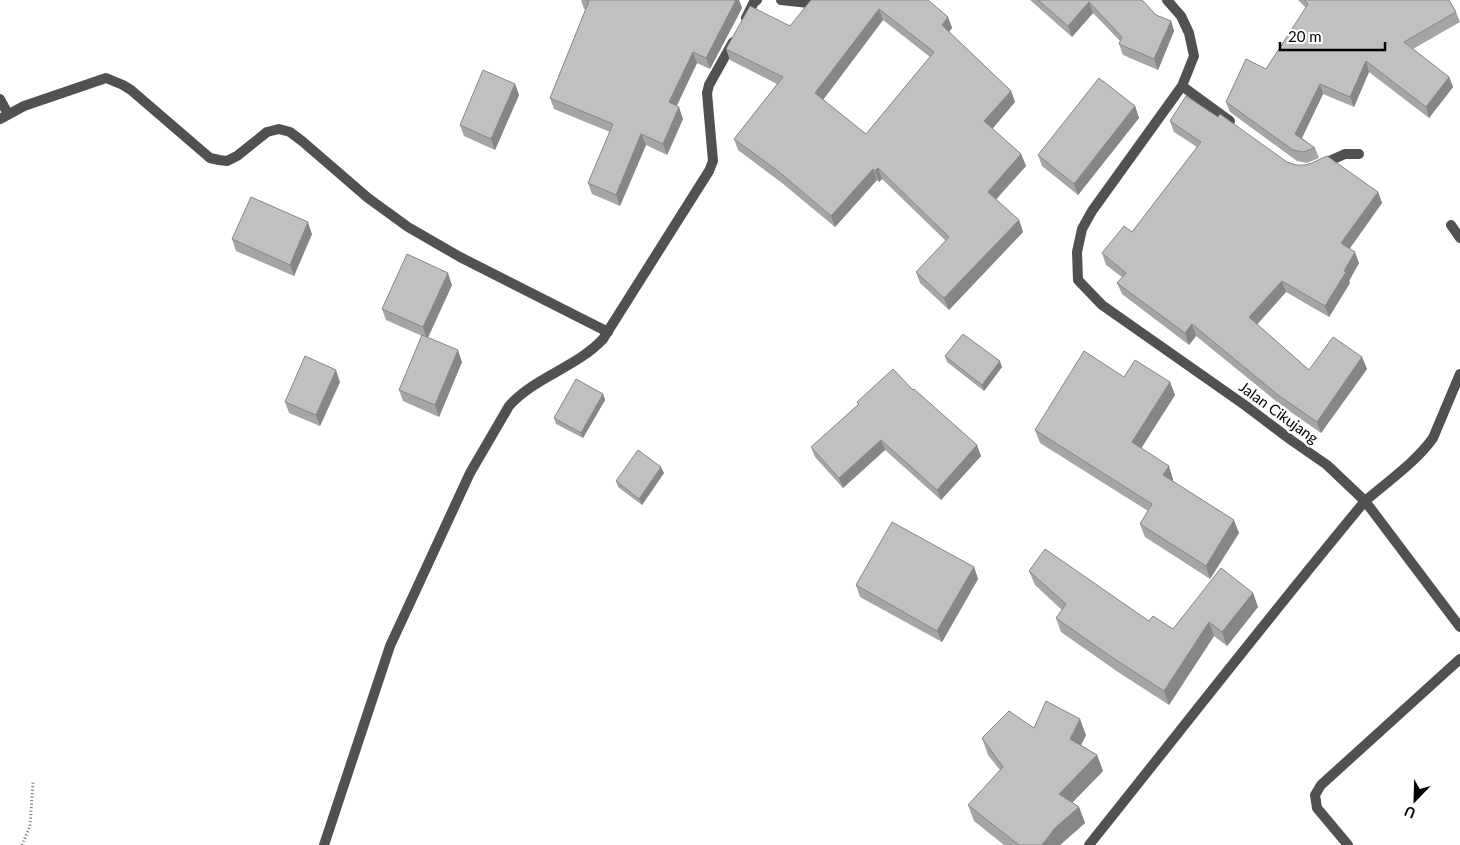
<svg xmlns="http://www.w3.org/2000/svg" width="1460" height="845" font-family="Lato,sans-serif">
<rect width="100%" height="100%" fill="#fff"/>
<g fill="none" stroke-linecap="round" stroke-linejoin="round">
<path stroke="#737373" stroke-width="3" stroke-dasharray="1 2.5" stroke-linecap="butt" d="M 22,845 L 30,826 L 33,782"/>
<path stroke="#515151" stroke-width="10" d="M 781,0 L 809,3 L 814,0
M 746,18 L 754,2 L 757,0
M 1182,86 L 1230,121
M 0,99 L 8,114
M 0,119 L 24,106 L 106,78 L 123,85 L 131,90 L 210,158 L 219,160 L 227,161 L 237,156 L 267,132 L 279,129 L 290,132 L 302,141 L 368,198 L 408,227 L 460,257 L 608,332
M 1320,165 L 1345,154 L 1359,154
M 1451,225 L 1460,238
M 1460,374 L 1433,438 C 1416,462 1387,482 1365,501 L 1460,627
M 324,845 L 390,646 L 470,473 L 509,406 C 535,377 577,367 603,339 L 709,171 L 713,161 L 707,93 L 709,85 L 733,42
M 1089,845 C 1181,730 1271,614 1365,501 L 1327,465 L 1291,440 L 1246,406 L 1102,305 L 1078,280 L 1077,252 L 1082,229 L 1092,211 L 1182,86 L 1194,56 L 1189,33 L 1181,16 L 1167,0
M 1348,845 L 1317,808 L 1315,795 L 1321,785 L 1460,659"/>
</g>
<path fill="#a5a5a5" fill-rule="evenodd" d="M 581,0 L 739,0 L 742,8 L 710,69 L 697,63 L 676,106 L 683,119 L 667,155 L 646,145 L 620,206 L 592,194 L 588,183 L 610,132 L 554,109 L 550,98 L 586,9 L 584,9 Z
M 811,0 L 948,17 L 952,28 L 949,32 L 1011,91 L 1015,102 L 992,128 L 1021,154 L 1026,166 L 995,199 L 1019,220 L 1023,232 L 949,310 L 920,283 L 916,272 L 946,241 L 882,179 L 879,182 L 877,180 L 835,227 L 782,183 L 738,150 L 734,139 L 777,84 L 730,60 L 726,49 L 790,26 ZM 883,20 L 930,57 L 866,134 L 823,100 Z
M 1030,0 L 1142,0 L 1156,15 L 1171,21 L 1174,31 L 1158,70 L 1123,55 L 1119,44 L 1120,41 L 1093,13 L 1072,37 Z
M 1298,0 L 1449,0 L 1456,12 L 1460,22 L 1413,49 L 1449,77 L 1453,87 L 1429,118 L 1369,72 L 1354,107 L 1323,94 L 1302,138 L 1315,148 L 1319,158 L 1307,163 L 1297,161 L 1230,112 L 1226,102 L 1266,69 L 1306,8 Z
M 515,84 L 519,95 L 495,150 L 464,136 L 460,125 Z
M 1135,106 L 1139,118 L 1078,195 L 1042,166 L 1038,155 Z
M 1170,121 L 1287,162 L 1378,192 L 1382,203 L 1350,248 L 1359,263 L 1349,281 L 1350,283 L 1329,317 L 1286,292 L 1257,324 L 1309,370 L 1362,357 L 1367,369 L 1321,433 L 1282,406 L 1196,336 L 1189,345 L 1122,294 L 1117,283 L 1122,277 L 1106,265 L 1102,253 L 1132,232 L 1197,147 L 1174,132 Z
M 312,234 L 294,276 L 236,251 L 232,239 Z
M 452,285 L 428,338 L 462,362 L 439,417 L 403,401 L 399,390 L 422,336 L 386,320 L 382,309 Z
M 945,356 L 1002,367 L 984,391 L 947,362 Z
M 1124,377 L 1170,382 L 1175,395 L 1141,448 L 1173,479 L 1173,481 L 1239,533 L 1210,579 L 1145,537 L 1140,524 L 1148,511 L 1040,443 L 1035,430 Z
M 340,382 L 320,426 L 289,413 L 285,402 Z
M 913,390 L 981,456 L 941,500 L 885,450 L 843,488 L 815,457 L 811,447 L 858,405 L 857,402 Z
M 603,394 L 605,400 L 583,438 L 556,424 L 554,418 Z
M 664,473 L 642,505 L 618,487 L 616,481 Z
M 974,567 L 978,579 L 942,642 L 860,597 L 856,585 Z
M 1029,571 L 1149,621 L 1173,629 L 1253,593 L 1258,607 L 1227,646 L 1214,636 L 1169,705 L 1118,672 L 1061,632 L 1056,618 L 1062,610 L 1035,585 Z
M 1034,728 L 1086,735 L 1081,745 L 1097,755 L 1103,771 L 1072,803 L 1079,807 L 1085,823 L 1060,845 L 1004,845 L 974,821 L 968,805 L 1000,770 L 988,755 L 982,738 Z"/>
<path fill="#868686" d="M 736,0 L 739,0 L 742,8 L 710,69 L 706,58 Z
M 1089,2 L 1093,13 L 1072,37 L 1068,26 Z
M 879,9 L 883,20 L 819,105 L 815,93 Z
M 948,17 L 952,28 L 946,36 L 942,25 Z
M 1171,21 L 1174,31 L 1158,70 L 1154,59 Z
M 693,52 L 697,63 L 673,114 L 669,102 Z
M 1366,61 L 1369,72 L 1354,107 L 1350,97 Z
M 1449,77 L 1453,87 L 1429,118 L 1426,107 Z
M 515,84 L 519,95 L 495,150 L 491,139 Z
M 1320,84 L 1323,94 L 1299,144 L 1295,134 Z
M 1011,91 L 1015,102 L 989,133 L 984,121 Z
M 1135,106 L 1139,118 L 1078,195 L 1074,184 Z
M 679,107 L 683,119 L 667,155 L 663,144 Z
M 641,134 L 646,145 L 620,206 L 616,195 Z
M 1021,154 L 1026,166 L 992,204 L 988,192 Z
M 878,168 L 882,179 L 879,182 L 875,171 Z
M 873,169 L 877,180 L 835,227 L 831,216 Z
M 1378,192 L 1382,203 L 1345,255 L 1341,243 Z
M 1019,220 L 1023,232 L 949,310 L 944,298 Z
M 308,222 L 312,234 L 294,276 L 290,265 Z
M 1355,252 L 1359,263 L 1349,281 L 1350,283 L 1329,317 L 1325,306 Z
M 448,273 L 452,285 L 427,339 L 423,327 Z
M 1282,281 L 1286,292 L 1253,329 L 1249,317 Z
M 1192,324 L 1196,336 L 1189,345 L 1185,333 Z
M 458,350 L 462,362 L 439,417 L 435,405 Z
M 1362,357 L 1367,369 L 1321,433 L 1317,422 Z
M 1000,361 L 1002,367 L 984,391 L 982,385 Z
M 336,370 L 340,382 L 320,426 L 316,415 Z
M 1170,382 L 1175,395 L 1137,455 L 1132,442 Z
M 603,394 L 605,400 L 583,438 L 581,433 Z
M 881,440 L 885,450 L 843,488 L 839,478 Z
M 977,445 L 981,456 L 941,500 L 937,490 Z
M 1169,466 L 1173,479 L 1168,488 L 1163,475 Z
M 661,467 L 664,473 L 642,505 L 639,499 Z
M 1234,520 L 1239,533 L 1210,579 L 1206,566 Z
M 974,567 L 978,579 L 942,642 L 937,631 Z
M 1253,593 L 1258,607 L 1227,646 L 1222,632 Z
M 1209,622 L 1214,636 L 1169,705 L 1164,691 Z
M 1080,719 L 1086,735 L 1076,755 L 1070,739 Z
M 1097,755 L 1103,771 L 1065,810 L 1059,794 Z
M 1079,807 L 1085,823 L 1060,845 L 1042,845 L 1055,828 Z"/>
<path fill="#c0c0c0" stroke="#868686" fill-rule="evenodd" d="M 586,0 L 736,0 L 706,58 L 693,52 L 669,102 L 679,107 L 663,144 L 641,134 L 616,195 L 588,183 L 613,124 L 550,98 L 589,1 Z
M 811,0 L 928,0 L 948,17 L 942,25 L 1011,91 L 984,121 L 1021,154 L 988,192 L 1019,220 L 944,298 L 916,272 L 949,237 L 878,168 L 875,171 L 873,169 L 831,216 L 778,171 L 734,139 L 783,77 L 726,49 L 750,6 L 790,26 ZM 879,9 L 934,52 L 866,134 L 815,93 Z
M 1038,0 L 1142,0 L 1156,15 L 1171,21 L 1154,59 L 1119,44 L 1122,37 L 1089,2 L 1068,26 Z
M 1304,0 L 1449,0 L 1456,12 L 1404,42 L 1449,77 L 1426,107 L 1366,61 L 1350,97 L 1320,84 L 1295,134 L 1315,148 L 1303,152 L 1293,150 L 1226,102 L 1246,59 L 1266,69 L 1308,4 Z
M 483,70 L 515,84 L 491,139 L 460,125 Z
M 1099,78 L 1135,106 L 1074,184 L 1038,155 Z
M 1186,96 L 1218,117 L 1220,114 L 1287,162 L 1296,165 L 1305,165 L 1312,163 L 1327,156 L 1378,192 L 1341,243 L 1355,252 L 1344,271 L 1346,272 L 1325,306 L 1282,281 L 1249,317 L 1309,370 L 1333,337 L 1362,357 L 1317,422 L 1278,395 L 1192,324 L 1185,333 L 1117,283 L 1126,273 L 1102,253 L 1124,226 L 1132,232 L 1201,142 L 1170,121 Z
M 251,197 L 308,222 L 290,265 L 232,239 Z
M 407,254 L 448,273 L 423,327 L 382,309 Z
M 963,334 L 1000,361 L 982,385 L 945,356 Z
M 422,335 L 458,350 L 435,405 L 399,390 Z
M 1084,351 L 1124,377 L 1135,360 L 1170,382 L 1132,442 L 1169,466 L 1163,475 L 1234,520 L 1206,566 L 1140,524 L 1152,504 L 1035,430 Z
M 305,356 L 336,370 L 316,415 L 285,402 Z
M 893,369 L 913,390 L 914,389 L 977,445 L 937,490 L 881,440 L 839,478 L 811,447 L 859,404 L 857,402 Z
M 576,379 L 603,394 L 581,433 L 554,418 Z
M 638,450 L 661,467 L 639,499 L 616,481 Z
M 892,522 L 974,567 L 937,631 L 856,585 Z
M 1045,549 L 1149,621 L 1153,616 L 1173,629 L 1221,568 L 1253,593 L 1222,632 L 1209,622 L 1164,691 L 1113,658 L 1056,618 L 1066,604 L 1029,571 Z
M 1046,701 L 1080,719 L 1070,739 L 1097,755 L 1059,794 L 1079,807 L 1055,828 L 1042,845 L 1019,845 L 968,805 L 1003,767 L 982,738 L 1009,711 L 1034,728 Z"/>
<g text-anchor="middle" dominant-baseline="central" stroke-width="5" stroke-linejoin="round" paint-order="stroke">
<g font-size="15" fill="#000" stroke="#fff">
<text transform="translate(1279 412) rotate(36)">Jalan Cikujang</text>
</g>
</g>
<g transform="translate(1415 800) rotate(203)" stroke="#ffffff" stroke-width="4" paint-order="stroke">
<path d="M0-4L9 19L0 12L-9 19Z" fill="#000000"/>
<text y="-8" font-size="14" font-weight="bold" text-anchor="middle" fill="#000000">U</text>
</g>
<path d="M1280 42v8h105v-8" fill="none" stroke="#000000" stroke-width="2.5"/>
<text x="1288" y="42" font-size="15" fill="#000000" stroke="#ffffff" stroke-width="4" paint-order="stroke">20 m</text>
</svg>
